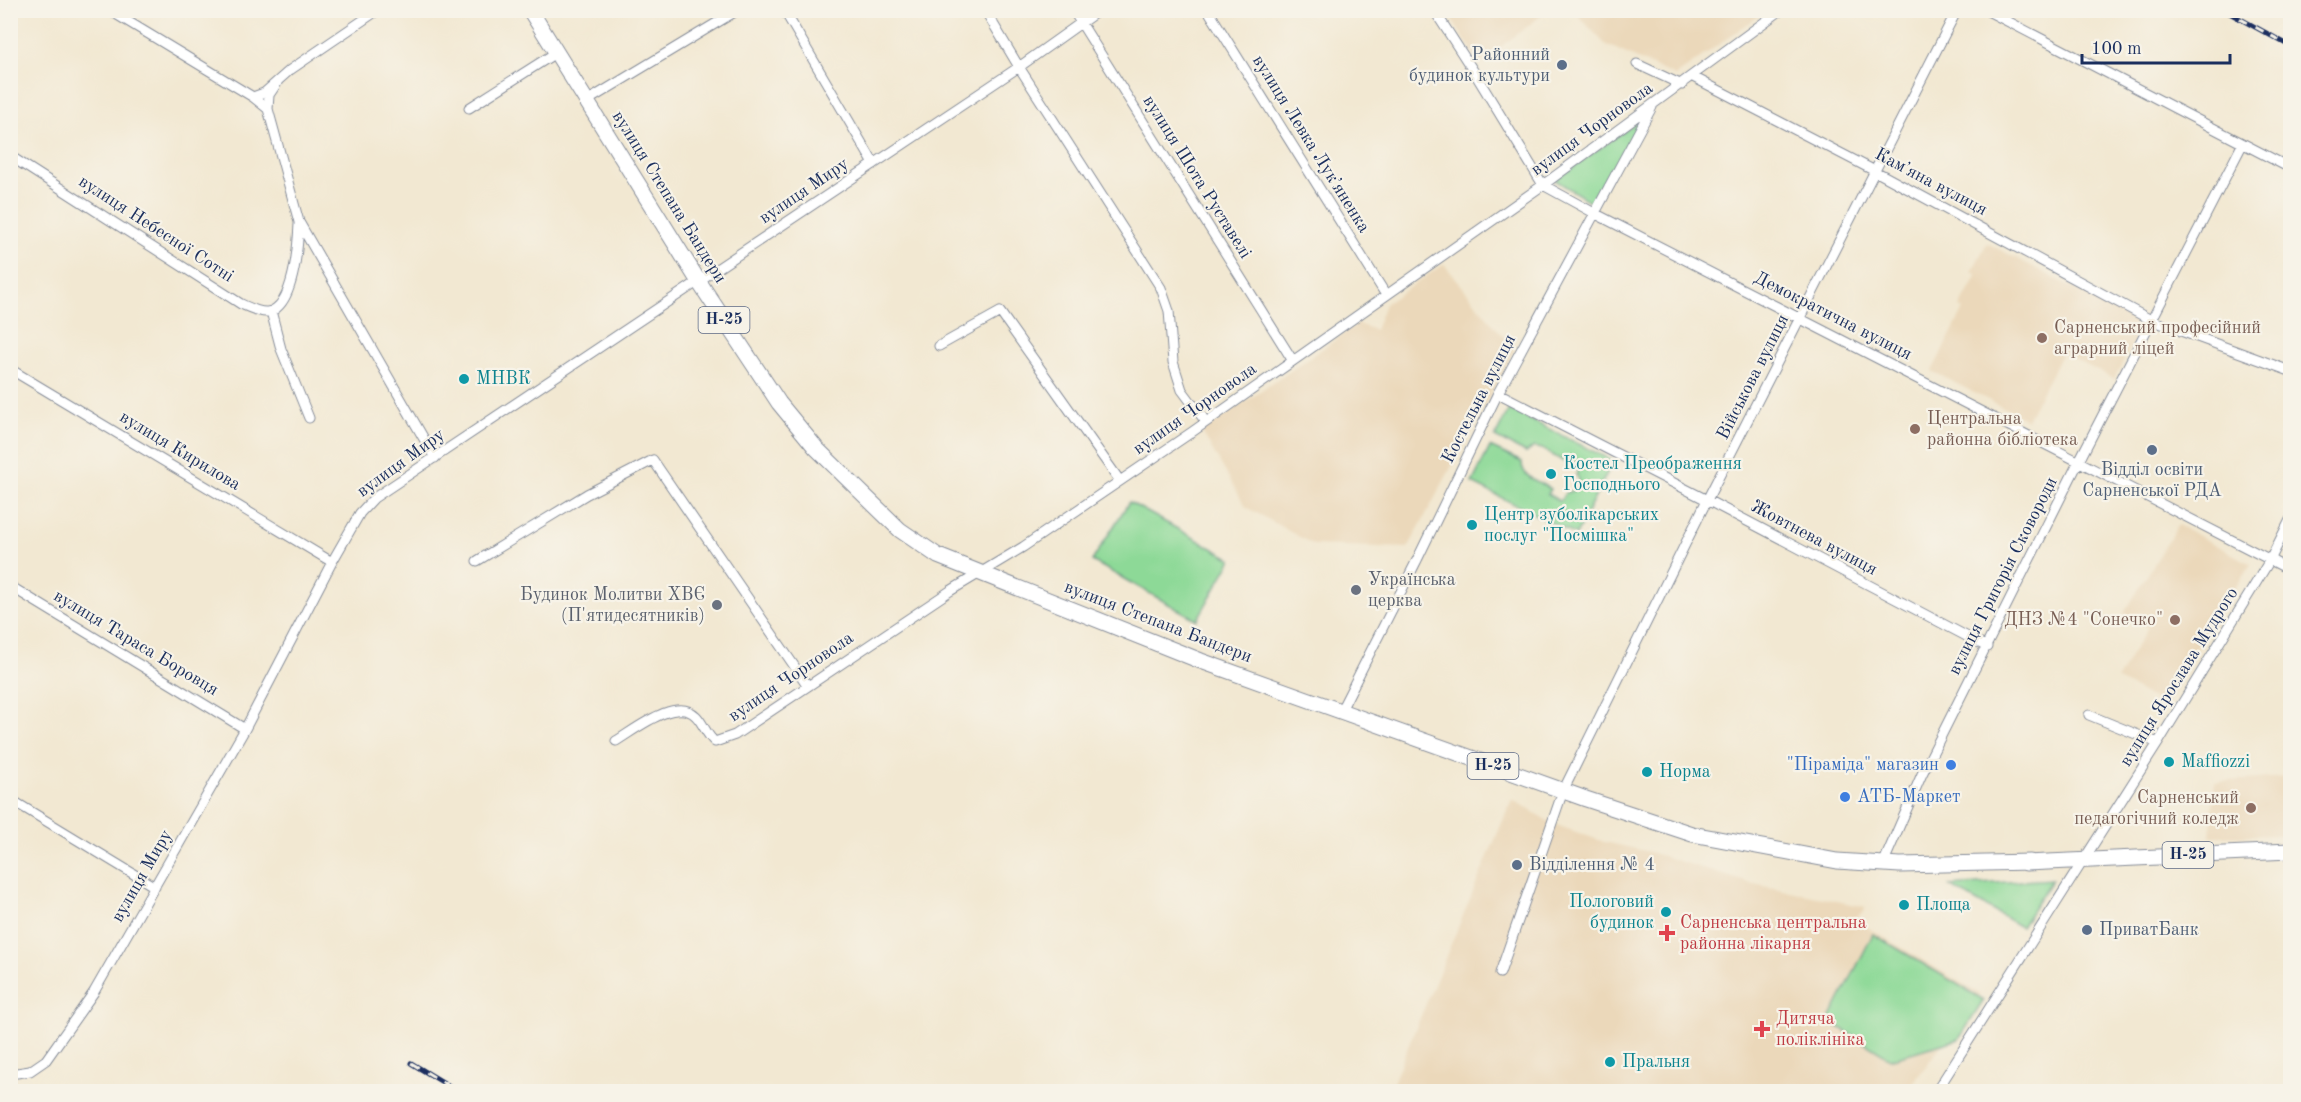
<svg xmlns="http://www.w3.org/2000/svg" width="2301" height="1102" font-family="'Old Standard TT',serif">
<rect width="100%" height="100%" fill="#f7f3e8"/>
<filter id="ink" filterUnits="userSpaceOnUse"><feTurbulence type="fractalNoise" baseFrequency=".0167" numOctaves="2"/><feDisplacementMap in="SourceGraphic" scale="12" xChannelSelector="R" yChannelSelector="G"/><feConvolveMatrix kernelMatrix="1 2 1 2 8 2 1 2 1" color-interpolation-filters="sRGB"/></filter>
<filter id="wash" filterUnits="userSpaceOnUse"><feTurbulence type="fractalNoise" baseFrequency=".008" numOctaves="4" result="noise"/><feDisplacementMap in="SourceGraphic" scale="24" xChannelSelector="R" yChannelSelector="G"/><feGaussianBlur stdDeviation="1.35" result="paint"/><feColorMatrix in="noise" values="0 0 0 0 0 0 0 0 0 0 0 0 0 0 0 0 0 1.4 0 .05"/><feComposite in="paint" operator="in"/></filter>
<g filter="url(#wash)">
<rect width="100%" height="100%" fill="#f2e8d2"/>
<path fill="#ebd8ba" d="M 1446,11 L 1547,11 L 1480,63 Z
M 1574,11 L 1765,11 L 1675,76 L 1605,44 Z
M 1987,243 L 2143,324 L 2114,379 L 2062,353 L 2027,420 L 1932,371 L 1964,309 L 1960,307 L 1977,275 L 1972,271 Z
M 1444,264 L 1514,350 L 1408,548 L 1314,545 L 1246,507 L 1202,432 L 1358,324 L 1375,330 L 1385,304 Z
M 2178,525 L 2251,564 L 2160,703 L 2117,679 L 2148,627 L 2124,613 Z
M 2290,769 L 2290,835 L 2210,836 L 2215,782 L 2286,777 Z
M 1512,799 L 1551,823 L 1604,842 L 1650,852 L 1749,883 L 1866,907 L 1855,920 L 1980,994 L 1907,1091 L 1389,1092 Z"/>
<path fill="#8dd997" stroke="#54847a" stroke-width="1.5" d="M 1643,118 L 1594,204 L 1555,180 Z
M 1509,409 L 1613,461 L 1576,535 L 1472,483 L 1490,447 L 1522,462 C 1521,477 1539,482 1551,489 L 1548,494 L 1559,501 L 1562,499 L 1566,492 C 1577,492 1581,484 1576,475 L 1580,464 L 1569,458 L 1566,463 L 1542,449 L 1534,447 L 1526,453 L 1495,437 Z
M 1129,502 L 1232,559 L 1197,620 L 1092,561 Z
M 2052,879 L 2021,927 L 1950,886 Z
M 1873,934 L 1984,1000 L 1959,1039 L 1890,1059 L 1829,1021 Z"/>
</g>
<g filter="url(#ink)">
<g fill="none" stroke-linecap="round" stroke-linejoin="round">
<g stroke="#868c98" stroke-width="11">
<path id="street" d="M 109,10 L 253,97 L 268,109
M 784,10 L 874,164
M 985,10 L 1019,67 L 1161,288 L 1169,311 L 1173,362 L 1182,390 L 1206,422
M 1073,10 L 1293,361
M 1208,10 L 1386,295
M 1434,10 L 1474,72 L 1543,185 L 1596,214 L 2290,570
M 1986,10 L 2290,168
M 1637,64 L 1682,85
M 1693,77 L 1875,171 L 2151,320 L 2290,371
M 277,83 L 269,95 L 268,109 L 299,222 L 435,458
M 253,97 L 264,93 L 290,70 L 378,10
M 587,101 L 738,10
M 469,108 L 557,52
M 10,156 L 241,304 C 248,307 260,313 267,312 C 294,309 298,245 299,224
M 271,311 L 281,349 L 309,418
M 939,346 L 1000,312 L 1120,481
M 10,369 L 332,562
M 1498,393 L 1707,500 L 1987,647
M 477,561 L 587,494 L 653,460 L 808,686
M 10,586 L 245,729
M 1340,712 L 1417,560 L 1498,393 L 1652,107
M 2089,715 L 2158,743
M 616,741 C 635,730 676,696 696,716 C 704,724 706,735 715,742 L 735,735 L 950,591 L 1023,547 L 1192,432 L 1543,185 L 1781,10
M 10,799 L 155,887
M 1883,864 L 1922,774 L 2079,461 L 2242,145
M 1500,973 L 1563,791 L 1707,500 L 1957,10
M 10,1071 L 17,1073 L 30,1071 L 46,1060 L 94,992 L 245,729 L 332,562 L 360,513 L 374,498 L 1019,67 L 1099,10
M 1936,1092 L 2158,743 L 2270,560 L 2290,520"/>
</g>
<g stroke="#868c98" stroke-width="17">
<path id="primary" d="M 530,10 L 699,282 L 779,403 L 816,448 L 862,493 L 900,530 L 938,556 L 1201,661 L 1586,799 L 1692,834 L 1837,861 L 1900,865 L 2030,862
M 2026,863 L 2290,851"/>
</g>
<use href="#street" stroke="#fff" stroke-width="9"/>
<use href="#primary" stroke="#fff" stroke-width="15"/>
<g stroke="#1b2f5e" stroke-width="5">
<path id="rail" d="M 2224,10 L 2290,46
M 411,1063 L 459,1092"/>
</g>
<use href="#rail" stroke="#f7f3e8" stroke-width="3" stroke-dasharray="9" stroke-linecap="butt"/>
</g>
</g>
<g fill="#5c6f8a" stroke="#f7f3e8" stroke-width="2">
<circle cx="1562" cy="65" r="6"/>
<circle cx="2152" cy="450" r="6"/>
<circle cx="1517" cy="865" r="6"/>
<circle cx="2087" cy="930" r="6"/>
</g>
<g fill="#8d6e63" stroke="#f7f3e8" stroke-width="2">
<circle cx="2042" cy="338" r="6"/>
<circle cx="1915" cy="429" r="6"/>
<circle cx="2175" cy="620" r="6"/>
<circle cx="2251" cy="808" r="6"/>
</g>
<g fill="#0f9aa8" stroke="#f7f3e8" stroke-width="2">
<circle cx="464" cy="379" r="6"/>
<circle cx="1551" cy="474" r="6"/>
<circle cx="1472" cy="525" r="6"/>
<circle cx="2169" cy="762" r="6"/>
<circle cx="1647" cy="772" r="6"/>
<circle cx="1904" cy="905" r="6"/>
<circle cx="1666" cy="912" r="6"/>
<circle cx="1610" cy="1062" r="6"/>
</g>
<g fill="#6b7280" stroke="#f7f3e8" stroke-width="2">
<circle cx="1356" cy="590" r="6"/>
<circle cx="717" cy="605" r="6"/>
</g>
<g fill="#3f7fe0" stroke="#f7f3e8" stroke-width="2">
<circle cx="1951" cy="765" r="6"/>
<circle cx="1845" cy="797" r="6"/>
</g>
<g fill="#e0444e" stroke="#f7f3e8" stroke-width="2">
<path d="M1664 924h6v6h6v6h-6v6h-6v-6h-6v-6h6z"/>
<path d="M1759 1020h6v6h6v6h-6v6h-6v-6h-6v-6h6z"/>
</g>
<g text-anchor="middle" dominant-baseline="central" stroke-width="4.5" stroke-linejoin="round" paint-order="stroke">
<g fill="#f7f3e8" stroke="#5d6a87" stroke-width="1.5">
<rect x="698.5" y="307" width="51" height="26" rx="4.5"/>
<rect x="1467.5" y="753" width="51" height="26" rx="4.5"/>
<rect x="2162.5" y="842" width="51" height="26" rx="4.5"/>
</g>
<g font-size="16" font-weight="bold" fill="#1b2f5e">
<text x="724" y="320">Н-25</text>
<text x="1493" y="766">Н-25</text>
<text x="2188" y="855">Н-25</text>
</g>
<g font-size="18" fill="#4e5e75" stroke="#f7f3e8" text-anchor="start">
<text x="1550" y="55" text-anchor="end">Районний<tspan x="1550" dy="21">будинок культури</tspan></text>
<text x="2152" y="470" text-anchor="middle">Відділ освіти<tspan x="2152" dy="21">Сарненської РДА</tspan></text>
<text x="1529" y="865">Відділення № 4</text>
<text x="2099" y="930">ПриватБанк</text>
</g>
<g font-size="18" fill="#1b2f5e" stroke="#f7f3e8">
<text transform="translate(1592 129) rotate(-36)">вулиця Чорновола</text>
<text transform="translate(1311 144) rotate(58)">вулиця Левка Лукʼяненка</text>
<text transform="translate(1197 177) rotate(58)">вулиця Шота Руставелі</text>
<text transform="translate(1931 182) rotate(28)">Камʼяна вулиця</text>
<text transform="translate(804 191) rotate(-34)">вулиця Миру</text>
<text transform="translate(669 197) rotate(58)">вулиця Степана Бандери</text>
<text transform="translate(156 229) rotate(33)">вулиця Небесної Сотні</text>
<text transform="translate(1833 316) rotate(27)">Демократична вулиця</text>
<text transform="translate(1753 377) rotate(-63)">Військова вулиця</text>
<text transform="translate(1479 399) rotate(-63)">Костельна вулиця</text>
<text transform="translate(1195 409) rotate(-35)">вулиця Чорновола</text>
<text transform="translate(180 451) rotate(31)">вулиця Кирилова</text>
<text transform="translate(401 463) rotate(-36)">вулиця Миру</text>
<text transform="translate(1814 538) rotate(28)">Жовтнева вулиця</text>
<text transform="translate(2003 576) rotate(-63)">вулиця Григорія Сковороди</text>
<text transform="translate(1158 622) rotate(21)">вулиця Степана Бандери</text>
<text transform="translate(136 643) rotate(31)">вулиця Тараса Боровця</text>
<text transform="translate(791 677) rotate(-34)">вулиця Чорновола</text>
<text transform="translate(2179 677) rotate(-58)">вулиця Ярослава Мудрого</text>
<text transform="translate(142 876) rotate(-60)">вулиця Миру</text>
</g>
<g font-size="18" fill="#785e54" stroke="#f7f3e8" text-anchor="start">
<text x="2054" y="328">Сарненський професійний<tspan x="2054" dy="21">аграрний ліцей</tspan></text>
<text x="1927" y="419">Центральна<tspan x="1927" dy="21">районна бібліотека</tspan></text>
<text x="2163" y="620" text-anchor="end">ДНЗ №4 "Сонечко"</text>
<text x="2239" y="798" text-anchor="end">Сарненський<tspan x="2239" dy="21">педагогічний коледж</tspan></text>
</g>
<g font-size="18" fill="#0d838f" stroke="#f7f3e8" text-anchor="start">
<text x="476" y="379">МНВК</text>
<text x="1563" y="464">Костел Преображення<tspan x="1563" dy="21">Господнього</tspan></text>
<text x="1484" y="515">Центр зуболікарських<tspan x="1484" dy="21">послуг "Посмішка"</tspan></text>
<text x="2181" y="762">Maffiozzi</text>
<text x="1659" y="772">Норма</text>
<text x="1654" y="902" text-anchor="end">Пологовий<tspan x="1654" dy="21">будинок</tspan></text>
<text x="1916" y="905">Площа</text>
<text x="1622" y="1062">Пральня</text>
</g>
<g font-size="18" fill="#5b616d" stroke="#f7f3e8" text-anchor="start">
<text x="1368" y="580">Українська<tspan x="1368" dy="21">церква</tspan></text>
<text x="705" y="595" text-anchor="end">Будинок Молитви ХВЄ<tspan x="705" dy="21">(П'ятидесятників)</tspan></text>
</g>
<g font-size="18" fill="#366cbe" stroke="#f7f3e8" text-anchor="end">
<text x="1939" y="765">"Піраміда" магазин</text>
<text x="1857" y="797" text-anchor="start">АТБ-Маркет</text>
</g>
<g font-size="18" fill="#be3a42" stroke="#f7f3e8" text-anchor="start">
<text x="1680" y="923">Сарненська центральна<tspan x="1680" dy="21">районна лікарня</tspan></text>
<text x="1776" y="1019">Дитяча<tspan x="1776" dy="21">поліклініка</tspan></text>
</g>
</g>
<rect width="2301" height="1102" fill="none" stroke="#f7f3e8" stroke-width="36"/>
<path d="M2082 54v9h148v-9" fill="none" stroke="#1b2f5e" stroke-width="3"/>
<text x="2091" y="54" font-size="18" fill="#1b2f5e" stroke="#f7f3e8" stroke-width="4.5" paint-order="stroke">100 m</text>
</svg>
